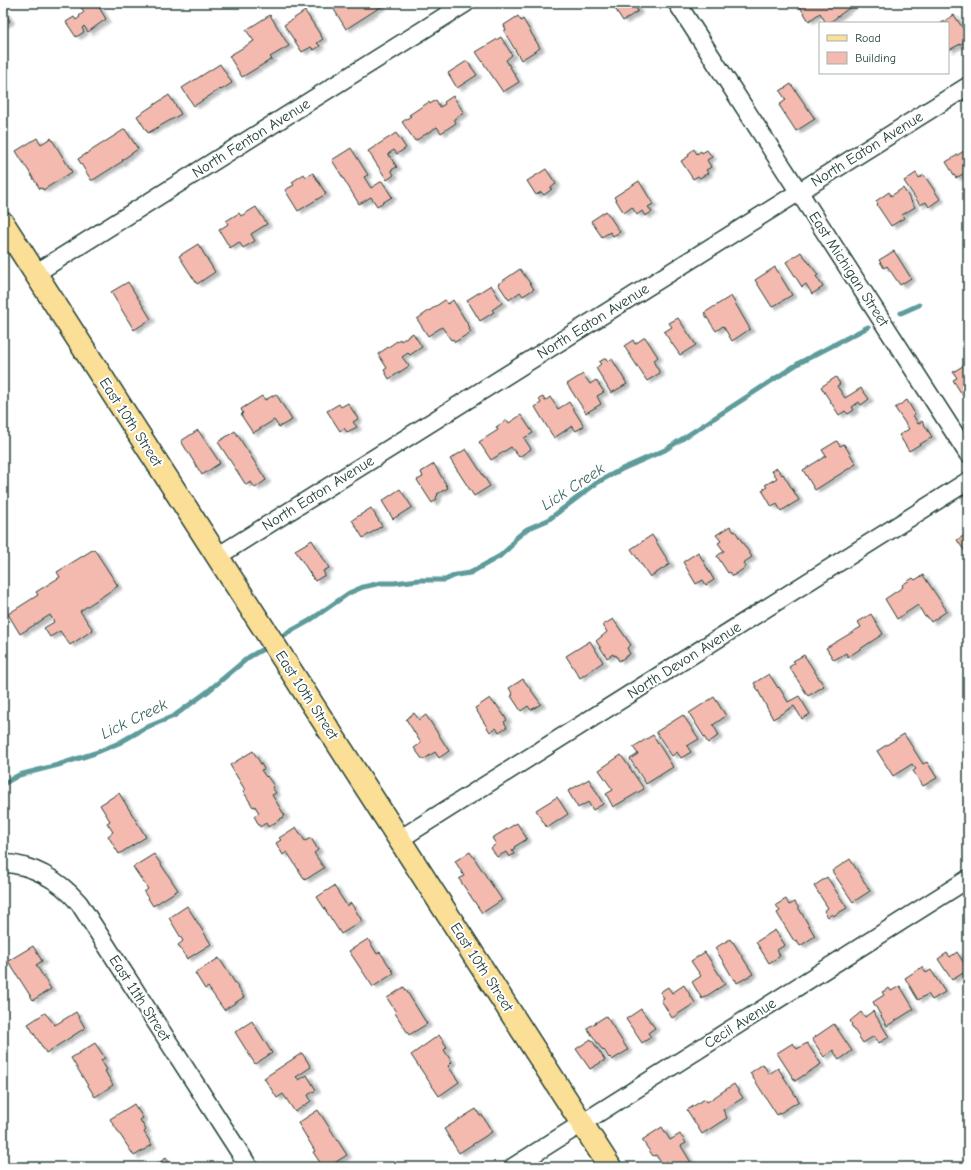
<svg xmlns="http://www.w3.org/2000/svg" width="971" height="1170" font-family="'Comic Neue',sans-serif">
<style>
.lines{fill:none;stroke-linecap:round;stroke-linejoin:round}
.stream{stroke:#5f9b9b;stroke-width:5}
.building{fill:#f4baaf;stroke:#1f3d34;filter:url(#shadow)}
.minor-casing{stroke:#1f3d34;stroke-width:20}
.major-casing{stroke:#1f3d34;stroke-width:25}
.minor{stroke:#fff;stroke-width:17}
.major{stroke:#fbdf96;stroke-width:22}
.labels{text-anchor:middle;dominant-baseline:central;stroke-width:4;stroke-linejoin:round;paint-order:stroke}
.street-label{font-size:15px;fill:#1f3d34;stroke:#fff}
.water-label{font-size:16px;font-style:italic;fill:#3a645f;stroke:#fff}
</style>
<defs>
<filter id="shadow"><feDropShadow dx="4.5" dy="2.5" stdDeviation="1" flood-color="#0004"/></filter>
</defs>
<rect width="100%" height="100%" fill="#fff"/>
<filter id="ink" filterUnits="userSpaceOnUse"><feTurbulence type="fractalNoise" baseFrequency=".025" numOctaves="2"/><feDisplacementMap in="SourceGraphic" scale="8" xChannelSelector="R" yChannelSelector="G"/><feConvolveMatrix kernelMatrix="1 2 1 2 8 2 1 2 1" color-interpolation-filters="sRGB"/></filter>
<g filter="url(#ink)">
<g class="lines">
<path class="stream" d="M901,313L919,305
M284,635L309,621L349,593L363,587L381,583H394L419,580H445L456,575L470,573L500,556L511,546L515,539L527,529L548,520L598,482L622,469L665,450L799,363L868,327
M3,784L19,775L58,765L95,753L119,743L145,728L174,716L207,692L249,657L263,649"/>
</g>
<path class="building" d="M88,3H89L92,7L97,4L106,19L88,32L84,26L82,28L84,32L76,37L66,22L74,17L76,20L80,17L79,16L84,12L81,7Z
M330,3H380L382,6L346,29Z
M620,3H633L638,11L623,21L614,7Z
M805,3H851L853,5L829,23H826L820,13L809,21L800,7Z
M3,10L10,21L3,25Z
M305,11L323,39L317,43L320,46L314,50L311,47L302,52L284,25Z
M270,15L289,46L270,57L272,59L242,77L229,56L254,41L246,30Z
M954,15L968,36V40L949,50L948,47V23H941Z
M518,16L521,21L523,19L540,48L521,60L504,31L506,30L504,25Z
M501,37L512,55L506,60L519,82L503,92L476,52Z
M467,61L477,75L457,88L448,73Z
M220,64L232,83L221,90L220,89L194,106L182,88Z
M791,84L815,119L796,131L779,105L786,100L780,91Z
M169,95L181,114L148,133L137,116Z
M453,96L464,113L454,119L456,123L441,133L437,127L415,141L402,122L411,116L409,115L429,102L430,104L436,100L440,107L445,104L444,102Z
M125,129L138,149L122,160L123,161L93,180H91L78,159Z
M396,133L406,148L397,154L394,150L388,154L397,167L391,170L394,175L387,180L368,151Z
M37,138L41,144L51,138L72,172L43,190L42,188L40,189L16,151Z
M351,148L368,175L364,177L371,188L382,181L392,197L377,206L371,197L359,204L332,160Z
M694,149L697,154L701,151L702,153L707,150L712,157L707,160L711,167L706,170L708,173L700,178L698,176L693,179L681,161L689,156L688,154Z
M964,151L968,157V171L956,178L946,162Z
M546,169L556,184L550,188L552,189L544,195L541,192L536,195L527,181Z
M313,173L326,194L298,211L285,190L294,185L292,182L304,174L306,177Z
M916,173L919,178L924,175L940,199L929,207L926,202L920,205L904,181Z
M639,181L653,204L648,207L652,212L645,216L642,211L637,215L632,207L624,213L614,197Z
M903,188L915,207L902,215L904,218L891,226L877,205L878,204L876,201L889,192L891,196Z
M256,207L267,224L251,234L255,241L243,248L239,242L230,248L219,230L228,224L226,221L239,213L241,216Z
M606,211L620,232L613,236L610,232L602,237L591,221Z
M198,244L215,272L197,284L179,256Z
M894,251L911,278L900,285L887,266L884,268L879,260Z
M801,252L818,275L816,276L823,287L812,294L806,284L802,287L786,262Z
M775,267L792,295L772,307L755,280Z
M520,269L534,289L523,296L520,292L509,300L498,284Z
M128,282L151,319L134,330L111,292Z
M491,285L502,303L492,310L494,312L480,321L467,300Z
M731,296L750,329L732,341L723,326L716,331L704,313Z
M445,300L448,304L453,300L470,328L469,329L471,332L455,342L453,339L451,340L442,327L428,336L417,319Z
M678,318L696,345L680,355L664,332L672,327L669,323Z
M413,333L422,347L410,355L408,353L402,357L409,366L389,379L384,370L387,368L378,354L400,339L401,341Z
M645,337L658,357L653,361L660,373L647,381L624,346L633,340L635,344Z
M606,358L607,361L612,359L627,384L611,393L596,368L601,364L599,362Z
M966,364L968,368V400L965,395L963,396L953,380L957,378L953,372Z
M583,374L590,384L596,380L604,392L597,396L601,404L586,413L567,384Z
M836,377L840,384L837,386L845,398L861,388L869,399L861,405L859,402L852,407L854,410L848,414L845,411L839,415L821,387Z
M276,394L292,420L279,427L274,420L253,433L241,415L243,413L241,409L262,396L265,400Z
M543,397L545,401L550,397L558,409L569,402L584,426L576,431L572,426L554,438L535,407L541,403L539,399Z
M907,400L915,414L913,415L918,424L922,421L932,437L909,451L899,435L909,429L895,408Z
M348,403L358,419L353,422L357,427L347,432L344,428L340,431L327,411L339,404L341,407Z
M521,415L533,433L524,438L531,449L519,457L511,447L491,460L479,442L498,430L496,427L507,420L509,423Z
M198,430L220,463L202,475L181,441Z
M235,431L266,480L255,488L251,482L246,485L218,442Z
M837,441L840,446L844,444L856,464L815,490L803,470L826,456L822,450Z
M466,449L490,486L474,496L450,459Z
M434,464L448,488L437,494L438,495L436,497L437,499L432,503L417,480L423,477L421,472Z
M777,468L782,475L783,474L799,500L781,511L777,504L772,507L762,490L767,487L765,485L777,478L772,471Z
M400,489L412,507L393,519L382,501Z
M371,508L382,526L363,538L352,520Z
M730,526L734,532L735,531L752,557L743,563L746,567L733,576L730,572L728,573L717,556L724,551L718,543L721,541L716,535Z
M968,533V556L957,540Z
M652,535L670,564L650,577L631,549Z
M312,540L329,568L323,571L325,575L315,581L295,550Z
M94,549L118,586L80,611L93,630L70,645L60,631L50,637L44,628L54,622L50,615L20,634L8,614L38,595L36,592L60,577L57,572Z
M698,552L714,580L706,585L703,580L696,584L683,562Z
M923,575L947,611L931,622L927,616L925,617L918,605L897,619L885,599L903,587L902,585L913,578L915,580Z
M871,614L883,634L848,657L846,653L834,660L826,648L861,627L858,622Z
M613,619L631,645L627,648L630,654L619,661L616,655L614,656L613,654L607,658L596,641L607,632L603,625Z
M590,641L603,662L580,678L566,656Z
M804,655L824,686L808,696L789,667L795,663L793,661Z
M769,674L778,688L779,687L788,702L799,696L810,714L802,719L794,706L773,719L754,683Z
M523,679L541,704L531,710L528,706L521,711L511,696L513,695L509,688Z
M714,697L726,716L713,725L719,735L708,743L689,713Z
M490,698L495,705L496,704L507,720L504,722L507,727L499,732L496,728L490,732L475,708Z
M414,713L419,720L426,715L449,751L439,758L435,752L423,760L414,748L421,743L406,719Z
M683,715L699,739L687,746L691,752L681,758L677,752L672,756L656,732Z
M904,734L923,764L927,762L937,778L923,786L913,771L916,769L912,764L893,776L877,751Z
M653,735L673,767L646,784L630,759L638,754L633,747Z
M253,751L264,769L261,770L266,777L267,776L274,786L272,787L276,793L272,795L285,816L268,827L266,823L260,827L254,816L259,813L255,806L253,807L243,791L245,790L230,765Z
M621,755L644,789L613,807L606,794L613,790L599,770Z
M589,779L603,804L593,810L588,802L578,808L568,791Z
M119,793L146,837L119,854L108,836L113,832L107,823L110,821L100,805Z
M557,797L568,814L547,828L536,810Z
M517,823L527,839L514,847L515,848L512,850L514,854L509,857L506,852L497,857L491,848L496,844L492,838Z
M296,827L305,841L311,838L318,850L314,853L324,868L305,880L287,852L283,855L276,843L281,840L279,838Z
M470,852L502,900L482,913L459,879L464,876L455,861Z
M154,854L178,890L153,906L144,892L148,889L133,867Z
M850,859L870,891L853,902L832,871Z
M827,877L847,908L833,916L832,914L828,917L824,911L828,908L814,886Z
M334,886L347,906L351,903L362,921L341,934L317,897Z
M786,899L789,905L795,902L815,936L800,946L796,940L794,941L777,913L780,911L776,905Z
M187,906L211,944L187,959L178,945L183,941L169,918Z
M775,930L785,945L777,950L780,956L769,963L756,942Z
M368,939L377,954L380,952L394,973L373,987L349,951Z
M730,939L732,942H733L753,974L737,983L735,979L734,980L715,948Z
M33,946L42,961L36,965L51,989L33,1000L8,961Z
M705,952L725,984L702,999L692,982L701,976L691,961Z
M957,952L968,970L952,980L938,959L947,953L950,957Z
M219,958L244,997L224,1010L208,987L205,989L195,973Z
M922,967L926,973L931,970L945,992L932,1000L928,994L918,1000L905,978Z
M684,985L695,1003L672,1018L661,1000L664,998L660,992L668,987L672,993Z
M900,986L914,1009L887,1026L873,1002L884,995L882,992L889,988L891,991Z
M404,987L427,1024L409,1035L395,1013L396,1012L387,998Z
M641,1009L655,1028L648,1033L651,1037L642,1043L626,1019Z
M873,1011L889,1037L879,1043L874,1036L863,1043L851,1025L852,1024L850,1021L861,1012L865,1017Z
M76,1012L85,1028L46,1053L28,1024L45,1013L55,1025Z
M606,1016L628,1050L612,1060L610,1057L609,1058L604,1050L603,1051L587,1028Z
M252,1021L272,1053L255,1064L235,1032Z
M834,1024L852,1051L839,1060L833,1050L824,1057L812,1039Z
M439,1035L447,1047L444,1050L452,1062L448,1066L459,1082L439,1096L411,1055Z
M591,1039L605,1060L590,1069L576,1049Z
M95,1043L105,1058L101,1060L107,1070L105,1071L113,1085L95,1097L71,1058Z
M793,1043L797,1049L807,1043L821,1064L795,1081L777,1053Z
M302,1053L311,1067L296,1077L299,1080L307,1075L316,1090L308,1095L311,1101L295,1112L283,1094L277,1098L264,1078Z
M763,1064L769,1074L778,1068L799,1101L777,1115L750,1073Z
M734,1084L743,1098L723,1110L727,1118L702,1134L687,1110L705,1099L707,1102Z
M134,1104L143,1118L140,1120L146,1130L144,1132L152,1145L134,1156L110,1119Z
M476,1109L480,1116L482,1115L492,1132L459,1153L444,1129Z
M318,1110L347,1155L328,1167H323L313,1152L315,1151L298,1123Z
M662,1127L670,1140L680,1134L686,1143L681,1146L692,1164L689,1167H668L670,1166L667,1161L662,1164L656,1155L653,1156L642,1140Z
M166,1158L172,1167H152Z"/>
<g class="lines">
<g class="minor-casing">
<path id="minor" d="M677,3L968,454
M36,273L466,3
M218,556L968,86
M400,839L968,481
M3,863C33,865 59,880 79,903L249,1167
M513,1167L968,879"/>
</g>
<g class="major-casing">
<path id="major" d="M3,223L610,1167"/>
</g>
<use href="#minor" class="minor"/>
<use href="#major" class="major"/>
</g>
</g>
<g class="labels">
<g class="street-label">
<text transform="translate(251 138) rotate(-32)">North Fenton Avenue</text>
<text transform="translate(867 149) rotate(-32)">North Eaton Avenue</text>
<text transform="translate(849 269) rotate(57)">East Michigan Street</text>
<text transform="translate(593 321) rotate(-32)">North Eaton Avenue</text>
<text transform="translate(131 422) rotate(57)">East 10th Street</text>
<text transform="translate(318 493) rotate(-32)">North Eaton Avenue</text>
<text transform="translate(684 660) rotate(-32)">North Devon Avenue</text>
<text transform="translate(307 695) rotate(57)">East 10th Street</text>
<text transform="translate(482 967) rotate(57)">East 10th Street</text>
<text transform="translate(140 998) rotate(57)">East 11th Street</text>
<text transform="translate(740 1023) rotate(-32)">Cecil Avenue</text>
</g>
<g class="water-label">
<text transform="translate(573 487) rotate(-33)">Lick Creek</text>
<text transform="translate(134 719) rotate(-26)">Lick Creek</text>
</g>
</g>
<rect width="971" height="1170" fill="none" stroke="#fff" stroke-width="16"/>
<rect x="8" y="8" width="955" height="1154" fill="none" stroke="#1f3d34" stroke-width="1.5" filter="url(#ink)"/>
<rect x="819" y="22" width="130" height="52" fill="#ffffff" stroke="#a5b1ae"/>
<rect x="827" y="35" width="20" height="6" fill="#fbdf96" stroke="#a5b1ae"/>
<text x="855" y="42" font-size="12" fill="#1f3d34">Road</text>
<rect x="827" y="52" width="20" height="12" fill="#f4baaf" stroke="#a5b1ae"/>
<text x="855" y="62" font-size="12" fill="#1f3d34">Building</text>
</svg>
